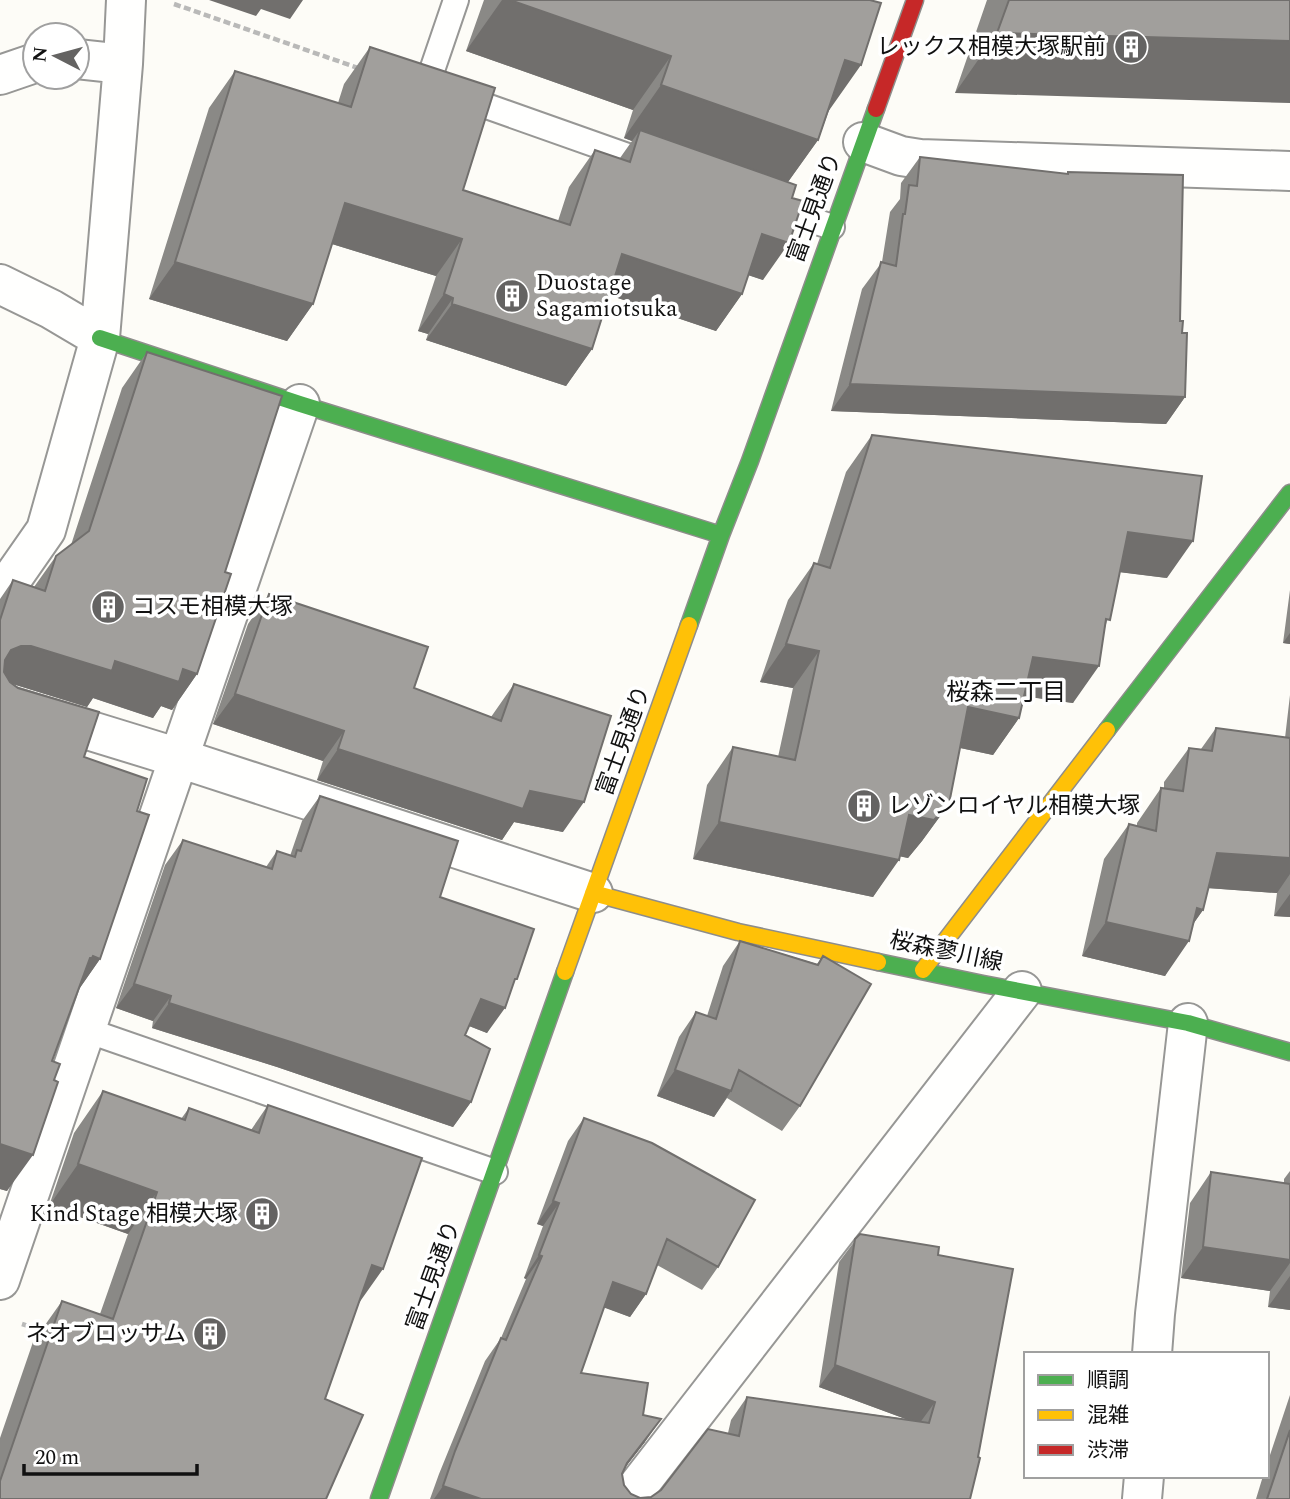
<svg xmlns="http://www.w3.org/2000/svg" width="1290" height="1499" font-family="Spectral,'Noto Sans JP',serif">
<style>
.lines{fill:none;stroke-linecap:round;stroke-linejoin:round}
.lane-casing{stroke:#979795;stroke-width:28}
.street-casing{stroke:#979795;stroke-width:42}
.fast-casing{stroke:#8e8d8b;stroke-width:19}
.slow-casing{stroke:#8e8d8b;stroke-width:19}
.jam-casing{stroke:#8e8d8b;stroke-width:19}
.path{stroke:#b9b9b8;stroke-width:4.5;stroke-dasharray:7 3.5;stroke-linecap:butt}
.lane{stroke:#fffffe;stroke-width:24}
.street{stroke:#fffffe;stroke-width:38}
.fast{stroke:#4caf50;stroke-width:16}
.slow{stroke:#ffc107;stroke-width:16}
.jam{stroke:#c62828;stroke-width:16}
.wall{fill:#8a8986}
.shaded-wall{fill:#716f6d}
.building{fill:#a19f9c;stroke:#716f6d;stroke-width:2}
.labels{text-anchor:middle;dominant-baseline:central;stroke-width:7;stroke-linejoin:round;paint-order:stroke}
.poi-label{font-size:23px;fill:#111;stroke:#fff;text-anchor:end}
.street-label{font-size:23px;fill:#111;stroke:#fff}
.neighbourhood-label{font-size:24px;fill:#111;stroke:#fff}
</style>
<rect width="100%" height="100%" fill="#fdfcf7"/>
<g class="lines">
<g class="lane-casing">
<path id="lane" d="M456,0L427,85L653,165
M766,205L832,227
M86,1030L495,1172"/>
</g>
<g class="street-casing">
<path id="street" d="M77,59L123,64
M0,75L35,63
M863,142L901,156L920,159L1290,171
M0,284L51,309L100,338
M0,586L14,576L46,530L100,338L123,64L126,0
M0,703L179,758L593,893
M0,1280L300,404
M1152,1354L1155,1314L1188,1023
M628,1499L1022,991
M1142,1499L1144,1476"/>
</g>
<g class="fast-casing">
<path id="fast" d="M100,338L300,404L721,535
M689,625L721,535L750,461L876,109
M1107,730L1290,493
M878,962L983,984L1188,1023L1290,1052
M379,1499L565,972"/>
</g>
<g class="slow-casing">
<path id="slow" d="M593,893L738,932L878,962
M923,970L1107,730
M565,972L689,625"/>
</g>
<g class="jam-casing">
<path id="jam" d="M876,109L915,0"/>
</g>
<path class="path" d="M174,4L361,69
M22,1324L44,1331"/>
<use href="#lane" class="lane"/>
<use href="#street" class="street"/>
<use href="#fast" class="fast"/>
<use href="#slow" class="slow"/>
<use href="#jam" class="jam"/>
</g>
<path class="wall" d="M484,0H870L818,140L788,182L763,280L748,275L742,294L716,331L609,295L592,349L566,386L426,340L428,334L418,331L436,276L332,244L313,304L287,341L149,299L209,108L235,71L338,103L344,84L370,47L463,190L558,221L569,187L595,150L620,158L632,141L624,138L633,110L466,51Z
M987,0H1290L955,93Z
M920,157L1180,321L1182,333L1185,397L1166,424L831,411L862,289L882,262L890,212L900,199L901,183Z
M147,352L225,572L197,674L172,710L161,706L153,718L93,698L87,707L13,684L137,811L100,959L79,989L52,1061L7,1191L0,1189V599L13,580L34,587L56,556L71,545L122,388Z
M872,435L1167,578L1120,572L1105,628L1073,703L1024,696L1019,718L993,755L960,748L949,804L922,841L908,858L900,856L873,897L693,859L707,785L733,747L778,757L793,688L760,682L788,600L814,563L817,564L846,472Z
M1290,590V644L1283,643Z
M269,594L414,688L491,717L514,684L563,832L514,822L502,840L317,780L323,761L213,724L248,624Z
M1290,695V917L1274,916L1277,893L1208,888L1203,910L1193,924L1165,976L1082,956L1104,859L1129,824L1137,826V823L1161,788H1164V782L1189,748L1201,749L1216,728L1285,738Z
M320,796L440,897L513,985L487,1033L469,1026L465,1035L471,1102L453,1127L277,1067L152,1028L153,1021L116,1008L165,865L183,840L266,867L277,851L290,856L302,821Z
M740,941L817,964L823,956L800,1106L782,1131L727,1098L714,1117L657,1096L679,1037L696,1012L707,1016L723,966Z
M103,1091L181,1119L189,1108L251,1130L268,1105L422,1158L0,1499V1438L33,1342L62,1301L100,1314L128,1234L49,1206L74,1133Z
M584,1118L718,1267L702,1290L657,1265L646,1294L630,1317L604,1307L581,1373L643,1415L645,1442L625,1467L622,1474L624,1485L631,1494L640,1498L651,1497L661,1490L728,1433L731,1420L747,1397L906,1419L819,1387L839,1262L860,1234L938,1255L970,1499H430L439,1474L485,1361L501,1338L526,1279L524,1278L543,1226L537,1224L568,1141Z
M1290,1171V1310L1268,1307L1270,1291L1181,1278L1190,1203L1211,1172L1284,1183V1179Z
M1290,1395V1499H1256L1263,1476H1267V1464Z"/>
<path class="shaded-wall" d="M209,0H303L290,19L261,9L256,16Z
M502,0H510L671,56L633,110L466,51Z
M997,33L1290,41V103L955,93Z
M845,60L861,65L823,119Z
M661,85L818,140L780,193L640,130L632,141L624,138Z
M345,203L462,239L436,276L319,240Z
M762,234L789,243L763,280L736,271Z
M622,254L742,294L716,331L597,291Z
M175,262L313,304L287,341L149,299Z
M444,294L453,298L428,334L418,331Z
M452,304L592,349L566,386L426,340Z
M850,384L1185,397L1166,424L831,411Z
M1128,532L1193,541L1167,578L1102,570Z
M1290,633V644L1283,643Z
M786,644L819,651L793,688L760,682Z
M21,646H31L115,661L183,669L197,674L172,710L161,706L153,718L93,698L87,707L6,682L0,666L11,650Z
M1033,657L1099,666L1073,703L1007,694Z
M235,694L344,731L323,761L213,724Z
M968,707L1019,718L993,755L942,744Z
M338,749L530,791L584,802L563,832L514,822L502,840L317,780Z
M949,804L922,841L908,858L883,853L909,815Z
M719,822L899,860L873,897L693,859Z
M1217,853L1290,858V874L1277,893L1193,887Z
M1290,894V917L1274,916Z
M1197,908L1203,910L1182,940L1189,941L1165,976L1082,956L1106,922Z
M93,956L100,959L75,995L90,958Z
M134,984L171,996L153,1021L116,1008Z
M481,999L505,1008L487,1033L464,1024Z
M169,1003L294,1043L471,1102L453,1127L277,1067L152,1028Z
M675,1070L731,1091L714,1117L657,1096Z
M0,1144L33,1155L7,1191L0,1189Z
M78,1164L157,1192L128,1234L49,1206Z
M553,1201L559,1203L543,1226L537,1224Z
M1203,1247L1290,1260V1263L1270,1291L1181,1278Z
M539,1255L542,1256L526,1279L524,1278Z
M372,1265L383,1269L354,1310Z
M1290,1276V1310L1268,1307Z
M613,1282L646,1294L630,1317L597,1305Z
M835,1365L935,1402L919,1424L819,1387Z
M661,1419L645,1442L611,1486L627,1463Z
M443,1486L481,1499H434Z"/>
<path class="building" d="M510,0H870L881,3L861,65L845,60L818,140L661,85L671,56Z
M1009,0H1290V41L997,33Z
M370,47L495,88L463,190L570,225L595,150L630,162L640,130L796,185L792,198L803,201L789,243L762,234L742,294L622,254L592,349L452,304L453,298L444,294L462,239L345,203L313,304L175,262L235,71L351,107Z
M920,157L1068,174V172L1183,175L1180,321H1183L1182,333H1187L1185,397L850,384L881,262L896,266L903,214H905L909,185L917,186Z
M147,352L282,396L225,572L231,574L197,674L183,669L179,682L115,661L112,671L31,646H21L11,650L5,660L4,672L10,682L18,688L99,712L84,757L147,779L137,811L149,815L100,959L93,956L92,958H90L52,1061L60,1064L54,1080L58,1082L33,1155L0,1144V620L13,580L45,591L56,556L89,531Z
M872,435L1202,476L1193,541L1128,532L1110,620L1106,619L1099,666L1033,657L1019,718L968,707L949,804L934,820L909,815L899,860L719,822L733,747L795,760L819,651L786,644L814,563L830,568Z
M269,594L428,647L414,688L501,721L514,684L611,716L584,802L530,791L523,809L338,749L344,731L235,694Z
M1216,728L1290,738V858L1217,853L1203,910L1197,908L1189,941L1106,922L1129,824L1156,831L1161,788L1183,791L1189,748L1212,751Z
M320,796L458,841L440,897L534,929L517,979H515L505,1008L481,999L465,1035L490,1049L471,1102L294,1043L169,1003L171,996L134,984L183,840L272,869L277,851L295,857L297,850L301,851Z
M740,941L818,965L823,956L871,984L800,1106L739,1070L731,1091L675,1070L696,1012L716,1019Z
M103,1091L185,1120L189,1108L259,1133L268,1105L422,1158L383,1269L372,1265L325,1399L363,1415L326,1499H0V1481L62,1301L113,1319L157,1192L78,1164Z
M584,1118L652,1143L755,1200L718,1267L667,1239L646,1294L613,1282L581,1373L648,1383L643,1415L661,1419L627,1463L622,1474L624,1485L631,1494L640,1498L651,1497L661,1490L708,1429L739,1436L747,1397L929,1423L935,1402L835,1365L855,1239L860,1234L939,1247L938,1255L1013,1269L978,1457L980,1458L970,1499H481L443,1486L455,1451L501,1338L506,1340L542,1256L539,1255L559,1203L553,1201Z
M1211,1172L1290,1184V1260L1203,1247Z
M1290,1430V1499H1267Z"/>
<defs>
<g id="building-disc" transform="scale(1.75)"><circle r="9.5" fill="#646362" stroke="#fff"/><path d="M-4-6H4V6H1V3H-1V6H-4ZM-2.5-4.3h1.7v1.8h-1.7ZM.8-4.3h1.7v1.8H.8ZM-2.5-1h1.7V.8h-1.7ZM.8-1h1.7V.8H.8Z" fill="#fff"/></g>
</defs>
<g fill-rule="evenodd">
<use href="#building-disc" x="1131" y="47"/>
<use href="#building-disc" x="512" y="296"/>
<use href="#building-disc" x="108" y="607"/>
<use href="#building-disc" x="864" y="806"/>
<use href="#building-disc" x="262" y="1214"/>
<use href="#building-disc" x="210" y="1334"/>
</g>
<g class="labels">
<g class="poi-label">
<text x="1106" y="47">レックス相模大塚駅前</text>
<text x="536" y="283" text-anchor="start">Duostage<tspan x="536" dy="26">Sagamiotsuka</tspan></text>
<text x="132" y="607" text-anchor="start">コスモ相模大塚</text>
<text x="888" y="806" text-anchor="start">レゾンロイヤル相模大塚</text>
<text x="238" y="1214">Kind Stage 相模大塚</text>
<text x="186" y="1334">ネオブロッサム</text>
</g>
<g class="street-label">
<text transform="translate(815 208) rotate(-70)">富士見通り</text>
<text transform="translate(624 741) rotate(-70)">富士見通り</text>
<text transform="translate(946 952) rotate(12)">桜森蓼川線</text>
<text transform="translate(434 1276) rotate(-70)">富士見通り</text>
</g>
<g class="neighbourhood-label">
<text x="1006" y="693">桜森二丁目</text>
</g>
</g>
<rect x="1024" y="1352" width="245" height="126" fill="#ffffff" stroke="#a0a0a0" stroke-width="2"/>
<rect x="1038" y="1375" width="35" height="10" fill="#4caf50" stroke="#a0a0a0" stroke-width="2"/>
<text x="1087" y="1387" font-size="21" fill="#111111">順調</text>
<rect x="1038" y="1410" width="35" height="10" fill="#ffc107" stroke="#a0a0a0" stroke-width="2"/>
<text x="1087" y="1422" font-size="21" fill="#111111">混雑</text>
<rect x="1038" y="1445" width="35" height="10" fill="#c62828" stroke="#a0a0a0" stroke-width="2"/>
<text x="1087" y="1457" font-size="21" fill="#111111">渋滞</text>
<g transform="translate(56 56) rotate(276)"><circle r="33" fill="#ffffff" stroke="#a0a0a0" stroke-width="2"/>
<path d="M0-5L12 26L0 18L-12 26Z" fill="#646362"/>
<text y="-10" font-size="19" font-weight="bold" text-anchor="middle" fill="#111111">N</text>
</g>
<path d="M24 1464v10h173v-10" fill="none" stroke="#111111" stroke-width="3.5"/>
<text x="35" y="1464" font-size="21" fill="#111111" stroke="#ffffff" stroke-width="5" paint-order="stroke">20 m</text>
</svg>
